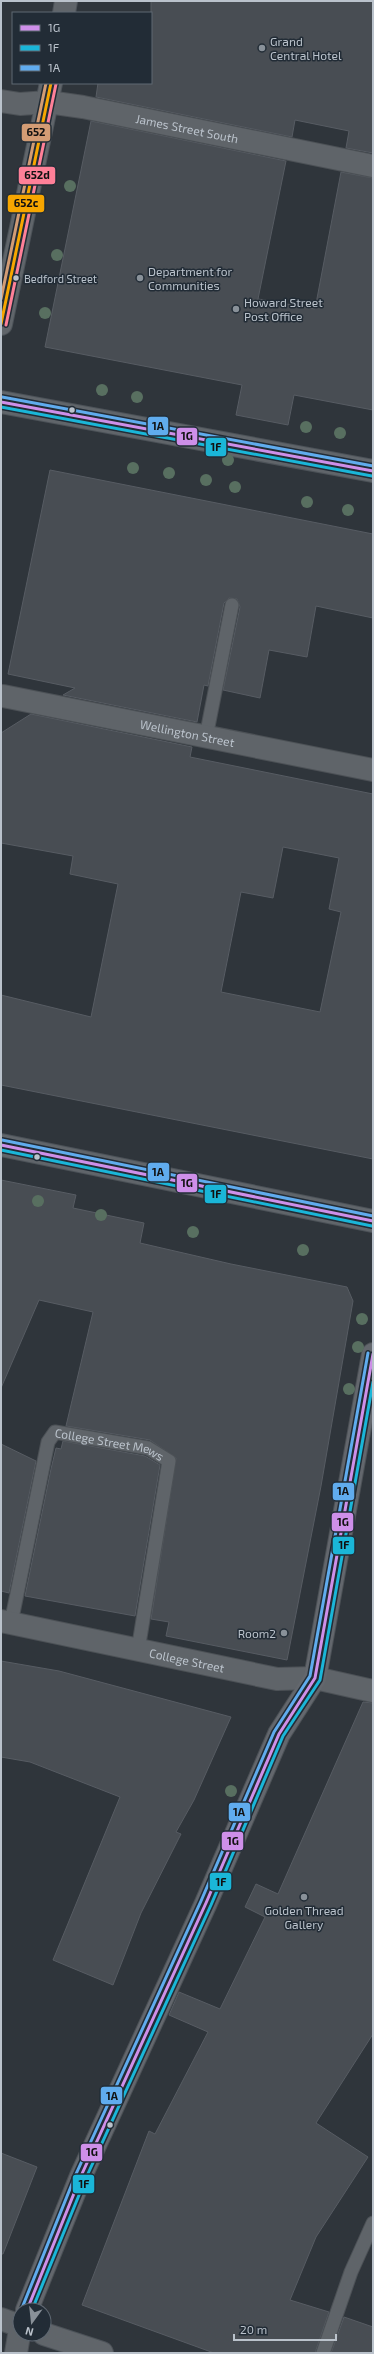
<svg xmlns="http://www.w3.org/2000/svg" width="374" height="2354" font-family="'Exo 2',sans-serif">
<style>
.building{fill:#484d53;stroke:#575c63;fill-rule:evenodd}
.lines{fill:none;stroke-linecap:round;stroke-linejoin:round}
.lane-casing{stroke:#4c5156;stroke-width:15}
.street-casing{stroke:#4c5156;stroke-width:24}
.secondary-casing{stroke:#4c5156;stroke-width:24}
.primary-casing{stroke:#4c5258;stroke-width:24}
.lane{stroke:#5f6469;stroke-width:13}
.street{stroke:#5f6469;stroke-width:22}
.secondary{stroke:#63676d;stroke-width:22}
.primary{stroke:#60656a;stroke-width:22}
.bus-1-casing{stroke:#222c36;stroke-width:6}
.bus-2-casing{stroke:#222c36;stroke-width:6}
.bus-3-casing{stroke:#222c36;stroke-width:6}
.bus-4-casing{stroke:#222c36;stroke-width:6}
.bus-5-casing{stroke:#222c36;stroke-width:6}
.bus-6-casing{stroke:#222c36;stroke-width:6}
.bus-1{stroke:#ce8fe9;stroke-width:3}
.bus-2{stroke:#1ab6d8;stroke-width:3}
.bus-3{stroke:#60acee;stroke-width:3}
.bus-4{stroke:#f7a600;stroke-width:3}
.bus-5{stroke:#ff8098;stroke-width:3}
.bus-6{stroke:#d39c74;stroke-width:3}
.tree{fill:#586f60}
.poi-dot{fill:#899199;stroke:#222c36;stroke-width:1.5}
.bus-dot{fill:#bac2cb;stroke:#222c36;stroke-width:1.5}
.labels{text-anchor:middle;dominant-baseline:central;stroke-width:3;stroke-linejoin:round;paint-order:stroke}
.bus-label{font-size:11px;fill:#bac2cb;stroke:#222c36;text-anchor:start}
.poi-label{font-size:12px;fill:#bac2cb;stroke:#222c36;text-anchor:start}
.street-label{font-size:12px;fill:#bac2cb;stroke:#222c36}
.line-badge{stroke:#222c36;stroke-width:1.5}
.pale-badge-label{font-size:11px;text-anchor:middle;font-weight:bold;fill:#111}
</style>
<rect width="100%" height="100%" fill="#2f353b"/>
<path class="building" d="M151,1H373V153L346,148L349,131L295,120L292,137L96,97L98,83H151Z
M91,121L286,161L258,299L315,309L341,172L373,178V410L294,395L288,425L236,415L242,385L45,347Z
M50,470L373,534V618L316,606L307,657L269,650L260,698L223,690L240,607L237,599L229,598L224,603L208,686L204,685L197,722L63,695L75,688L8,674Z
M31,714L192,747L190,757L373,794V1159L1,1085V995L91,1017L118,884L70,874L73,856L1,843V733ZM283,847L339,858L329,909L341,912L320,1012L221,992L241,892L273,898Z
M1,1180L76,1195L73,1208L144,1223L140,1243L231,1264L347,1287L353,1301L321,1486L287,1660L166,1636L169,1622L151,1619L176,1458L150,1440L66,1426L93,1312L39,1300L1,1388Z
M63,1441L145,1456L160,1465L135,1616L25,1596L51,1469L56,1448L61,1449Z
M1,1444L36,1461L9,1593L1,1591Z
M1,1661L59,1671L231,1717L194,1800L176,1832L181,1834L141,1913L113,1985L53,1960L120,1797L30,1762L1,1757Z
M363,1702L373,1703V2034L316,2123L368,2157L316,2237L290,2300L329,2312L315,2353H214L82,2305L149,2131L155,2134L208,2032L169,2015L179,1992L220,2009L265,1917L245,1907L256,1884L278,1894Z
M1,2153L37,2167L3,2254H1Z
M344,2317L373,2327V2353H331Z"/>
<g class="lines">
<g class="lane-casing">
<g id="lane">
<path d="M206,737L232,605"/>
<path id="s1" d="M11,1623L48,1442L55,1432L148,1448L169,1461L138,1650"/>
<path d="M323,2353L351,2272L373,2223"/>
</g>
</g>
<g class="street-casing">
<g id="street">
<path id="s2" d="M1,101L20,104L48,102L83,107L373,166"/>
<path id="s3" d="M3,696L373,770"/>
<path id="s4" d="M1,1621L277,1679L315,1678L373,1691"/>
<path d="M1,2319L20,2326"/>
<path d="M16,2353L20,2329"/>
</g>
</g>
<g class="secondary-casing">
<path id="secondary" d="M27,2310L81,2176L206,1903L279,1734L315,1678L373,1354"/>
</g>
<g class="primary-casing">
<path id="primary" d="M64,13L66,1
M1,324L51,83
M1,402L373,471
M1,1145L373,1221
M44,2334L102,2353"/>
</g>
<use href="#lane" class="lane"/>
<use href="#street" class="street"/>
<use href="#secondary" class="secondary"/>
<use href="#primary" class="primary"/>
<g class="bus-1-casing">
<path id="bus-1" d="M1,402L373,471
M1,1145L373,1221
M27,2310L81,2176L206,1903L279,1734L315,1678L373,1354"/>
</g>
<g class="bus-2-casing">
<path id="bus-2" d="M1,407L372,476
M1,1150L372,1226
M32,2310L86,2178L211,1905L283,1736L320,1680L373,1382"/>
</g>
<g class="bus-3-casing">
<path id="bus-3" d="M2,397L373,466
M2,1140L373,1216
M22,2308L76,2174L201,1901L274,1732L310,1676L368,1353"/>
</g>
<g class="bus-4-casing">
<path id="bus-4" d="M1,324L51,83"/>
</g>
<g class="bus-5-casing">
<path id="bus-5" d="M6,325L56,84"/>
</g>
<g class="bus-6-casing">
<path id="bus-6" d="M1,299L46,83"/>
</g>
<use href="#bus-1" class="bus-1"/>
<use href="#bus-2" class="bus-2"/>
<use href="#bus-3" class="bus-3"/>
<use href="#bus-4" class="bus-4"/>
<use href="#bus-5" class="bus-5"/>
<use href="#bus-6" class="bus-6"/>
</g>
<g class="tree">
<circle cx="70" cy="186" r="6"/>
<circle cx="57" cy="255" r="6"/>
<circle cx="45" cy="313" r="6"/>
<circle cx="102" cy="390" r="6"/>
<circle cx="137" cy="397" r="6"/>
<circle cx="306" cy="427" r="6"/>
<circle cx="340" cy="433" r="6"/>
<circle cx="228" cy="460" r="6"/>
<circle cx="133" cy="468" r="6"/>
<circle cx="169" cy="473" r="6"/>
<circle cx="206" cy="480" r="6"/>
<circle cx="235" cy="487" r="6"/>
<circle cx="307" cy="502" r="6"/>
<circle cx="348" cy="510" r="6"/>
<circle cx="38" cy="1201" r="6"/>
<circle cx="101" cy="1215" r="6"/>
<circle cx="193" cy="1232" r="6"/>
<circle cx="303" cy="1250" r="6"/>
<circle cx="362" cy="1319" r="6"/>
<circle cx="358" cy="1347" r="6"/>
<circle cx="349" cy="1389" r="6"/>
<circle cx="231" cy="1791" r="6"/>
</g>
<g class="poi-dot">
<circle cx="262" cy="48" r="4"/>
<circle cx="140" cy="278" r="4"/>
<circle cx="236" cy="309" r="4"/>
<circle cx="284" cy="1633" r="4"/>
<circle cx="304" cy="1897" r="4"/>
</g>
<g class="bus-dot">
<circle cx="16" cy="278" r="3.5"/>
<circle cx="72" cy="410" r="3.5"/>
<circle cx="37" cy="1157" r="3.5"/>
<circle cx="110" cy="2125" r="3.5"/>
</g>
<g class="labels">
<g class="bus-label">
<text x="24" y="278">Bedford Street</text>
</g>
<g class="poi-label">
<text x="270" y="41">Grand<tspan x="270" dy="14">Central Hotel</tspan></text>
<text x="148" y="271">Department for<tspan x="148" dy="14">Communities</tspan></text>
<text x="244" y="302">Howard Street<tspan x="244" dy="14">Post Office</tspan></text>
<text x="276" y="1633" text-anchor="end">Room2</text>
<text x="304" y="1910" text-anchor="middle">Golden Thread<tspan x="304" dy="14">Gallery</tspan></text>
</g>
<g class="street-label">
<text stroke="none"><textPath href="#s2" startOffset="189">James Street South</textPath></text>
<text stroke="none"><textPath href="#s3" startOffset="188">Wellington Street</textPath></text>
<text stroke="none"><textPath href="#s1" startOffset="253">College Street Mews</textPath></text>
<text stroke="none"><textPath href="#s4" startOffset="190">College Street</textPath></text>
</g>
</g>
<g class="line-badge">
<rect x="21" y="123" width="30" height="19" rx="4" fill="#d39c74"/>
<rect x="18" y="166" width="38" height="19" rx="4" fill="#ff8098"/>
<rect x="7" y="194" width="38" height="19" rx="4" fill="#f7a600"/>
<rect x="147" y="416" width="22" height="20" rx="4" fill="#60acee"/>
<rect x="176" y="427" width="22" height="19" rx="4" fill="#ce8fe9"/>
<rect x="205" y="437" width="22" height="20" rx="4" fill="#1ab6d8"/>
<rect x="147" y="1162" width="23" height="20" rx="4" fill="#60acee"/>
<rect x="176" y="1173" width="22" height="20" rx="4" fill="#ce8fe9"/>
<rect x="204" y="1184" width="23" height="20" rx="4" fill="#1ab6d8"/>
<rect x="332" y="1482" width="23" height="19" rx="4" fill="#60acee"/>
<rect x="331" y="1512" width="23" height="20" rx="4" fill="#ce8fe9"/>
<rect x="332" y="1536" width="23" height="19" rx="4" fill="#1ab6d8"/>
<rect x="228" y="1802" width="23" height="20" rx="4" fill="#60acee"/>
<rect x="221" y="1831" width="23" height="20" rx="4" fill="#ce8fe9"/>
<rect x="209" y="1872" width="23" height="19" rx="4" fill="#1ab6d8"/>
<rect x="100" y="2086" width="23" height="19" rx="4" fill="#60acee"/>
<rect x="80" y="2143" width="23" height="19" rx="4" fill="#ce8fe9"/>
<rect x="72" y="2174" width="23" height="20" rx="4" fill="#1ab6d8"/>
</g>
<g class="pale-badge-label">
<text x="36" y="136">652</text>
<text x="37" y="179">652d</text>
<text x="26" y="207">652c</text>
<text x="158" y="430">1A</text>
<text x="187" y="440">1G</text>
<text x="216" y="451">1F</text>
<text x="158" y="1176">1A</text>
<text x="187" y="1187">1G</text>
<text x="216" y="1198">1F</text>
<text x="343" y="1495">1A</text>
<text x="343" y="1526">1G</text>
<text x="344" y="1549">1F</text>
<text x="239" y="1816">1A</text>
<text x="233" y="1845">1G</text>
<text x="221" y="1886">1F</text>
<text x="112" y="2100">1A</text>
<text x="92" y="2156">1G</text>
<text x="84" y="2188">1F</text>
</g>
<rect width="374" height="2354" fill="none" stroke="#bac2cb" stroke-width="4"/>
<rect x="12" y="12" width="140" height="72" fill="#222c36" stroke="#5f6872"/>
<rect x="20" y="25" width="20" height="6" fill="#ce8fe9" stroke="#5f6872"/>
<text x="48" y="32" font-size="12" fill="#bac2cb">1G</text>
<rect x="20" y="45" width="20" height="6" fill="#1ab6d8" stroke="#5f6872"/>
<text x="48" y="52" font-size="12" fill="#bac2cb">1F</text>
<rect x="20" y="65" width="20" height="6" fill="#60acee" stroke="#5f6872"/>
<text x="48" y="72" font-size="12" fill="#bac2cb">1A</text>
<g transform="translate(32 2322) rotate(195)"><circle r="19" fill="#222c36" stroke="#5f6872"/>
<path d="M0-3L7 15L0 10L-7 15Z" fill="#899199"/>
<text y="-6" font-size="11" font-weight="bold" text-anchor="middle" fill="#bac2cb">N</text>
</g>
<path d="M234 2334v6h102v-6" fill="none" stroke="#bac2cb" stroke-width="2"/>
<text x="240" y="2334" font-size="12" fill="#bac2cb" stroke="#222c36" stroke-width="3" paint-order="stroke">20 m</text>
</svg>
